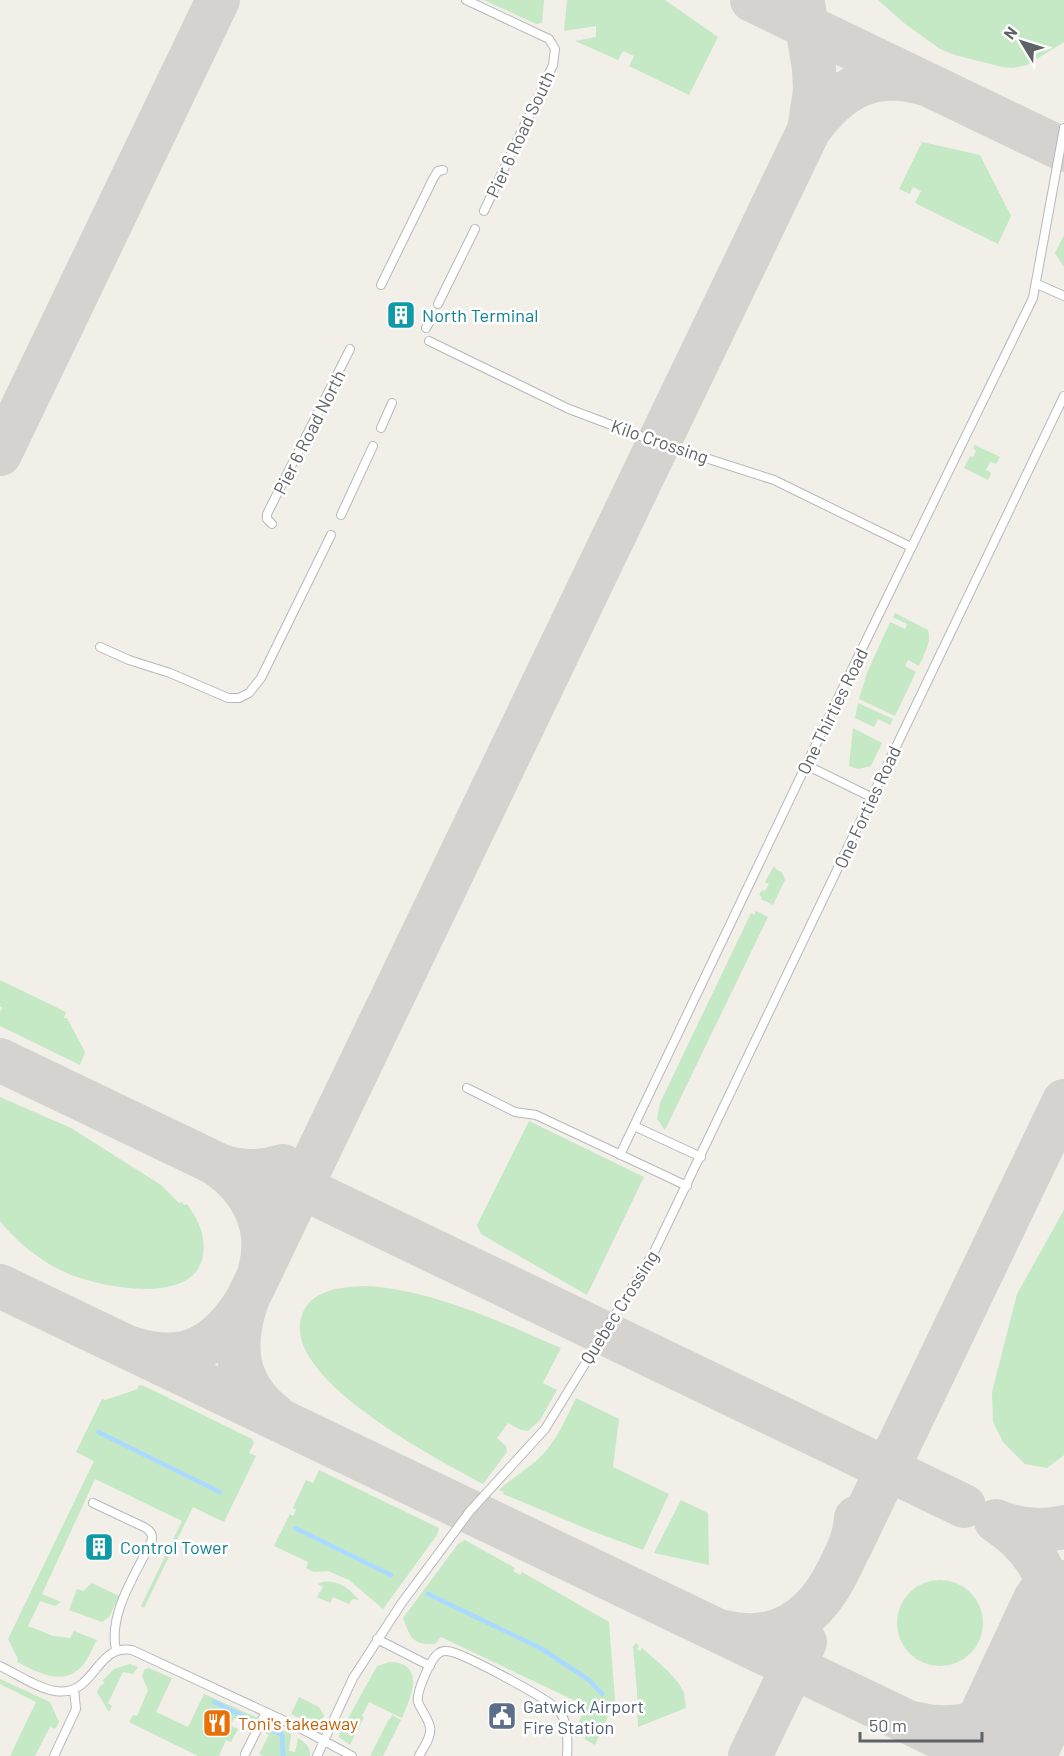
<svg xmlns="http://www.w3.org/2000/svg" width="1064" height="1756" font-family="Barlow,sans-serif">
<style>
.green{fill:#c5e8c5}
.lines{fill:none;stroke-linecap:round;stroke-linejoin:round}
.stream{stroke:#aadaff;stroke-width:4.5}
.taxiway{stroke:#d4d3d0;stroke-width:44}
.runway{stroke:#d4d3d0;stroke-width:110}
.lane-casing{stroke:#b5b8bc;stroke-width:10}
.lane{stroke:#fff;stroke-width:8}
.labels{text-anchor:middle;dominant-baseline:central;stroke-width:5;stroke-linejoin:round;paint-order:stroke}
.street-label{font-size:18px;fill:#5f6368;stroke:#fff}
.culture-label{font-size:18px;fill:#0d838f;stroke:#fff;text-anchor:start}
.service-label{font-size:18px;fill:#4e5e75;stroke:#fff;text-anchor:start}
.food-label{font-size:18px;fill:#c56008;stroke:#fff;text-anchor:start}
</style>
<rect width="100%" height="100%" fill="#f1efe8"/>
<path class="green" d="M484,0H544L542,23L536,24Z
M567,0H665L718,37L689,95L629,66L634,56L623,51L618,60L575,41L596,37V26L564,31Z
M878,0H1064V42L1027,65L1013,68L1002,67L955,55L940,49L904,23Z
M922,142L980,155L1011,216L998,244L915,203L921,191L913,187L910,194L899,189Z
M1064,235V267L1055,253Z
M975,445L1000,457L996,464L990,462L986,470L991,473L988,480L964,468L970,456L973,457L976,451L973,448Z
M895,613L928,630C932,642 924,654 919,666L908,660L905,666L916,672L895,716L859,699L867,673L890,622L905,629L907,624L893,617Z
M858,703L893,719L890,725L878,719L874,727L855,718Z
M853,728L882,743L871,766L858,769L849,766Z
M774,866L777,870L782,872L785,880L773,905L761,899L762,897L759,895L762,890L765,891L769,884L765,882Z
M756,911L768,917L665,1130L657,1119L660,1103L751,913L754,915Z
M0,980L66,1012L64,1018H67L85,1052L80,1065L0,1026V1011L3,1008L0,1006Z
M0,1097L71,1128L161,1185L179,1203L182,1202L184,1205L187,1204C198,1220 206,1234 203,1255C195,1307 101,1287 69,1274C43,1263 17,1243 0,1221Z
M529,1121L644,1177L587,1295L481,1234L477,1225Z
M1064,1210V1455L1047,1468L1025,1464L1003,1442L993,1422L992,1392L1017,1294Z
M365,1286C431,1289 500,1322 561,1348L543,1383L557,1390L540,1420L528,1431L521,1430L508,1423L497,1438L506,1446L507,1452L483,1484C439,1460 279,1378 302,1315C311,1289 342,1287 365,1286Z
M142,1385L252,1439L254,1443L249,1453L256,1456L224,1522L193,1507L144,1608L141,1606L182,1521L95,1479L42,1594L61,1602L55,1606L40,1601L28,1626L53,1636L70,1638L74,1631L97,1640C92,1648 89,1658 83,1665C63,1688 38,1672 17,1662L18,1659L8,1639L94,1461L76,1452L102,1399L105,1400L138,1389V1386Z
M576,1398L619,1419L613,1467L669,1494L643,1550L592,1531L503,1494L504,1492L499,1490C511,1479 524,1471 536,1461C555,1445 565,1420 576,1398Z
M319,1470L439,1528L437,1535L383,1609L349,1580L328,1571L314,1572L306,1568L308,1562L274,1546L290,1514L293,1516L296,1510L293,1508L306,1480L313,1483Z
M681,1500L708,1513L709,1565L654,1553Z
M465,1540L515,1568L513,1571L520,1575L522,1572L609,1622L615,1700L595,1745L584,1739L589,1730L578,1724L586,1706L441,1637L435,1644C411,1645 410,1636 403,1618L458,1544Z
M897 1623a43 43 0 1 1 86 0a43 43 0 1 1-86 0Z
M322,1582C339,1580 349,1588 359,1600L352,1599L349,1604L333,1597L330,1603L317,1597L323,1587L318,1584Z
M92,1583L119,1596L109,1617L102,1622L69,1610L77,1589L83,1591Z
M636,1643L639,1646L637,1649L640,1651L642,1648C654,1659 678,1677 684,1693C685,1697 685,1703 686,1708L638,1727L637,1691L633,1647Z
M390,1662C427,1663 410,1699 402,1718L369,1702L362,1716L364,1717L350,1745L339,1737L341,1731L377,1666Z
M130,1664L138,1667L133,1674L123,1672L108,1703L112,1706L109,1712L97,1692L100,1686L105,1683L102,1681L114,1669Z
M149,1668L172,1678L156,1712L188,1727L204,1694L258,1718L253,1726L234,1718L232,1723L211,1713L209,1717L207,1716L204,1723L221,1731L225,1723L238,1729L231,1742L226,1740L219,1756H198L129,1722L133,1715L137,1716L148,1690L142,1676L145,1669Z
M0,1679L50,1702L59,1722L55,1729L50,1727L35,1756H10L36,1702L0,1684Z
M299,1697L319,1707L324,1716L321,1721L311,1724L291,1714Z
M392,1715L401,1720L383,1756H370L389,1719H390Z
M267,1723L291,1734L289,1751L295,1752L298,1738C305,1742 311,1748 310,1756H263L259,1754L269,1735L262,1731Z"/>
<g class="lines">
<path class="stream" d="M98,1432L220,1492
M295,1528L391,1575
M428,1594L542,1649L589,1680L602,1694
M214,1702L253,1721
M267,1727L282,1735L283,1756"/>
<path class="taxiway" d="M752,0L1064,150
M803,4L814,68L815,91L809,130
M0,454L218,0
M0,1060L219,1165C240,1173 261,1173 283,1166
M216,1164C252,1188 272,1227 260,1270
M254,1171L267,1173L286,1180L964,1506
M0,1286L956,1745L971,1756
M247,1300C232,1344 234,1384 274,1415
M131,1348C185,1366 219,1346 247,1300L809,130C841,86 875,68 929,85
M996,1521C1018,1530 1041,1533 1064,1527
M850,1547L1064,1101
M725,1632C781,1646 818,1614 840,1567C848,1551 855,1537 856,1518
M918,1724C958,1734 1002,1720 1029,1687C1035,1679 1039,1667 1042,1658C1046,1648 1051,1638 1053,1628C1059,1583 1032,1544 996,1521
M750,1756L805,1642
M1008,1756L1012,1728L1029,1687"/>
<path class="runway" d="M998,1756L1064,1615"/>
<g class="lane-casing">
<path id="lane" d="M466,0L549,39L555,49L553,65L484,211
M1037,284L1064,296
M381,285L434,177L438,171L443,170
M438,304L475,229
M426,328L430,321
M429,341L569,409L659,443L774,480L911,547
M381,428L392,403
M341,515L373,446
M272,524L267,519V514L350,349
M100,647L129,660L170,673L228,698H239L249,693L261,678L331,535
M806,765L871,797
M467,1088L515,1112L536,1115L687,1186
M634,1126L701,1157
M620,1155L841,692L1033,298L1064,128
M93,1503L144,1527C150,1530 154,1535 151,1542C136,1574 108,1613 116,1650
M377,1639L430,1666
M0,1666C17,1674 37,1688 55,1691C96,1697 94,1644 132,1650L300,1728L352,1756
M245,1754L266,1712
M54,1756L76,1709L74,1689
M317,1756L353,1678L401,1604L470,1511L545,1429L655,1250L1064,396
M419,1756C423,1748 432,1737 430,1727C428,1718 421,1710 418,1702C416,1692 431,1658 439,1653C443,1650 448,1651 452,1652C469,1657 552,1700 560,1712C568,1723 568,1742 567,1756"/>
</g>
<use href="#lane" class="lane"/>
</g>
<defs>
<g id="building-square" transform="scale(1.5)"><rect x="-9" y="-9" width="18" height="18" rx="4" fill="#0f9aa8" stroke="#fff"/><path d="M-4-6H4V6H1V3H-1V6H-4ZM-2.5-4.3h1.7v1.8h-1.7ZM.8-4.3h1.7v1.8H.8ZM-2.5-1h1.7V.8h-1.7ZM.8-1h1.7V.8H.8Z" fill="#fff"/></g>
<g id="civic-square" transform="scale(1.5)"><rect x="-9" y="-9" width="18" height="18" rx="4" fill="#5c6f8a" stroke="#fff"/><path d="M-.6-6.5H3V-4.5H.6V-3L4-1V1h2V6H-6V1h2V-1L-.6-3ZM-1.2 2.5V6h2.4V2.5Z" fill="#fff"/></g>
<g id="restaurant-square" transform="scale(1.5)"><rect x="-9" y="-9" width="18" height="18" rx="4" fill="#e8710a" stroke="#fff"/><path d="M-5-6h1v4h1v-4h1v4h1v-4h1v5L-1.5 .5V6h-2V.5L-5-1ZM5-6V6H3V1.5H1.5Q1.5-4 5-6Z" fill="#fff"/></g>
</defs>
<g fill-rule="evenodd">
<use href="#building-square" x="401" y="315"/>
<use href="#building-square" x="99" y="1547"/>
<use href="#civic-square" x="502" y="1716"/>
<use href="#restaurant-square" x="217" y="1723"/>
</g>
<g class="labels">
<g class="street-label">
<text transform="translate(520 134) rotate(-65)">Pier 6 Road South</text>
<text transform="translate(309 432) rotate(-63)">Pier 6 Road North</text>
<text transform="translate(660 441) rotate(19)">Kilo Crossing</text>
<text transform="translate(832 711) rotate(-64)">One Thirties Road</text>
<text transform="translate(867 807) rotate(-65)">One Forties Road</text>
<text transform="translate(619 1307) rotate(-58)">Quebec Crossing</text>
</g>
<g class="culture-label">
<text x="422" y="315">North Terminal</text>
<text x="120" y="1547">Control Tower</text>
</g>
<g class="service-label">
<text x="523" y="1706">Gatwick Airport<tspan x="523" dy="21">Fire Station</tspan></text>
</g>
<g class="food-label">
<text x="238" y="1723">Toni's takeaway</text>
</g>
</g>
<g transform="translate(1022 42) rotate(308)" stroke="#ffffff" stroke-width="4.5" paint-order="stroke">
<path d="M0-4.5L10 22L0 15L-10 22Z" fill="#5f6368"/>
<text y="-9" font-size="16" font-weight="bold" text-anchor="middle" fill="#5f6368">N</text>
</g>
<path d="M860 1732v9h122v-9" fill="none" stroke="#5f6368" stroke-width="3"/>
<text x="869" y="1732" font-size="18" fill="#5f6368" stroke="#ffffff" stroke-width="4.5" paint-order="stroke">50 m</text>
</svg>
